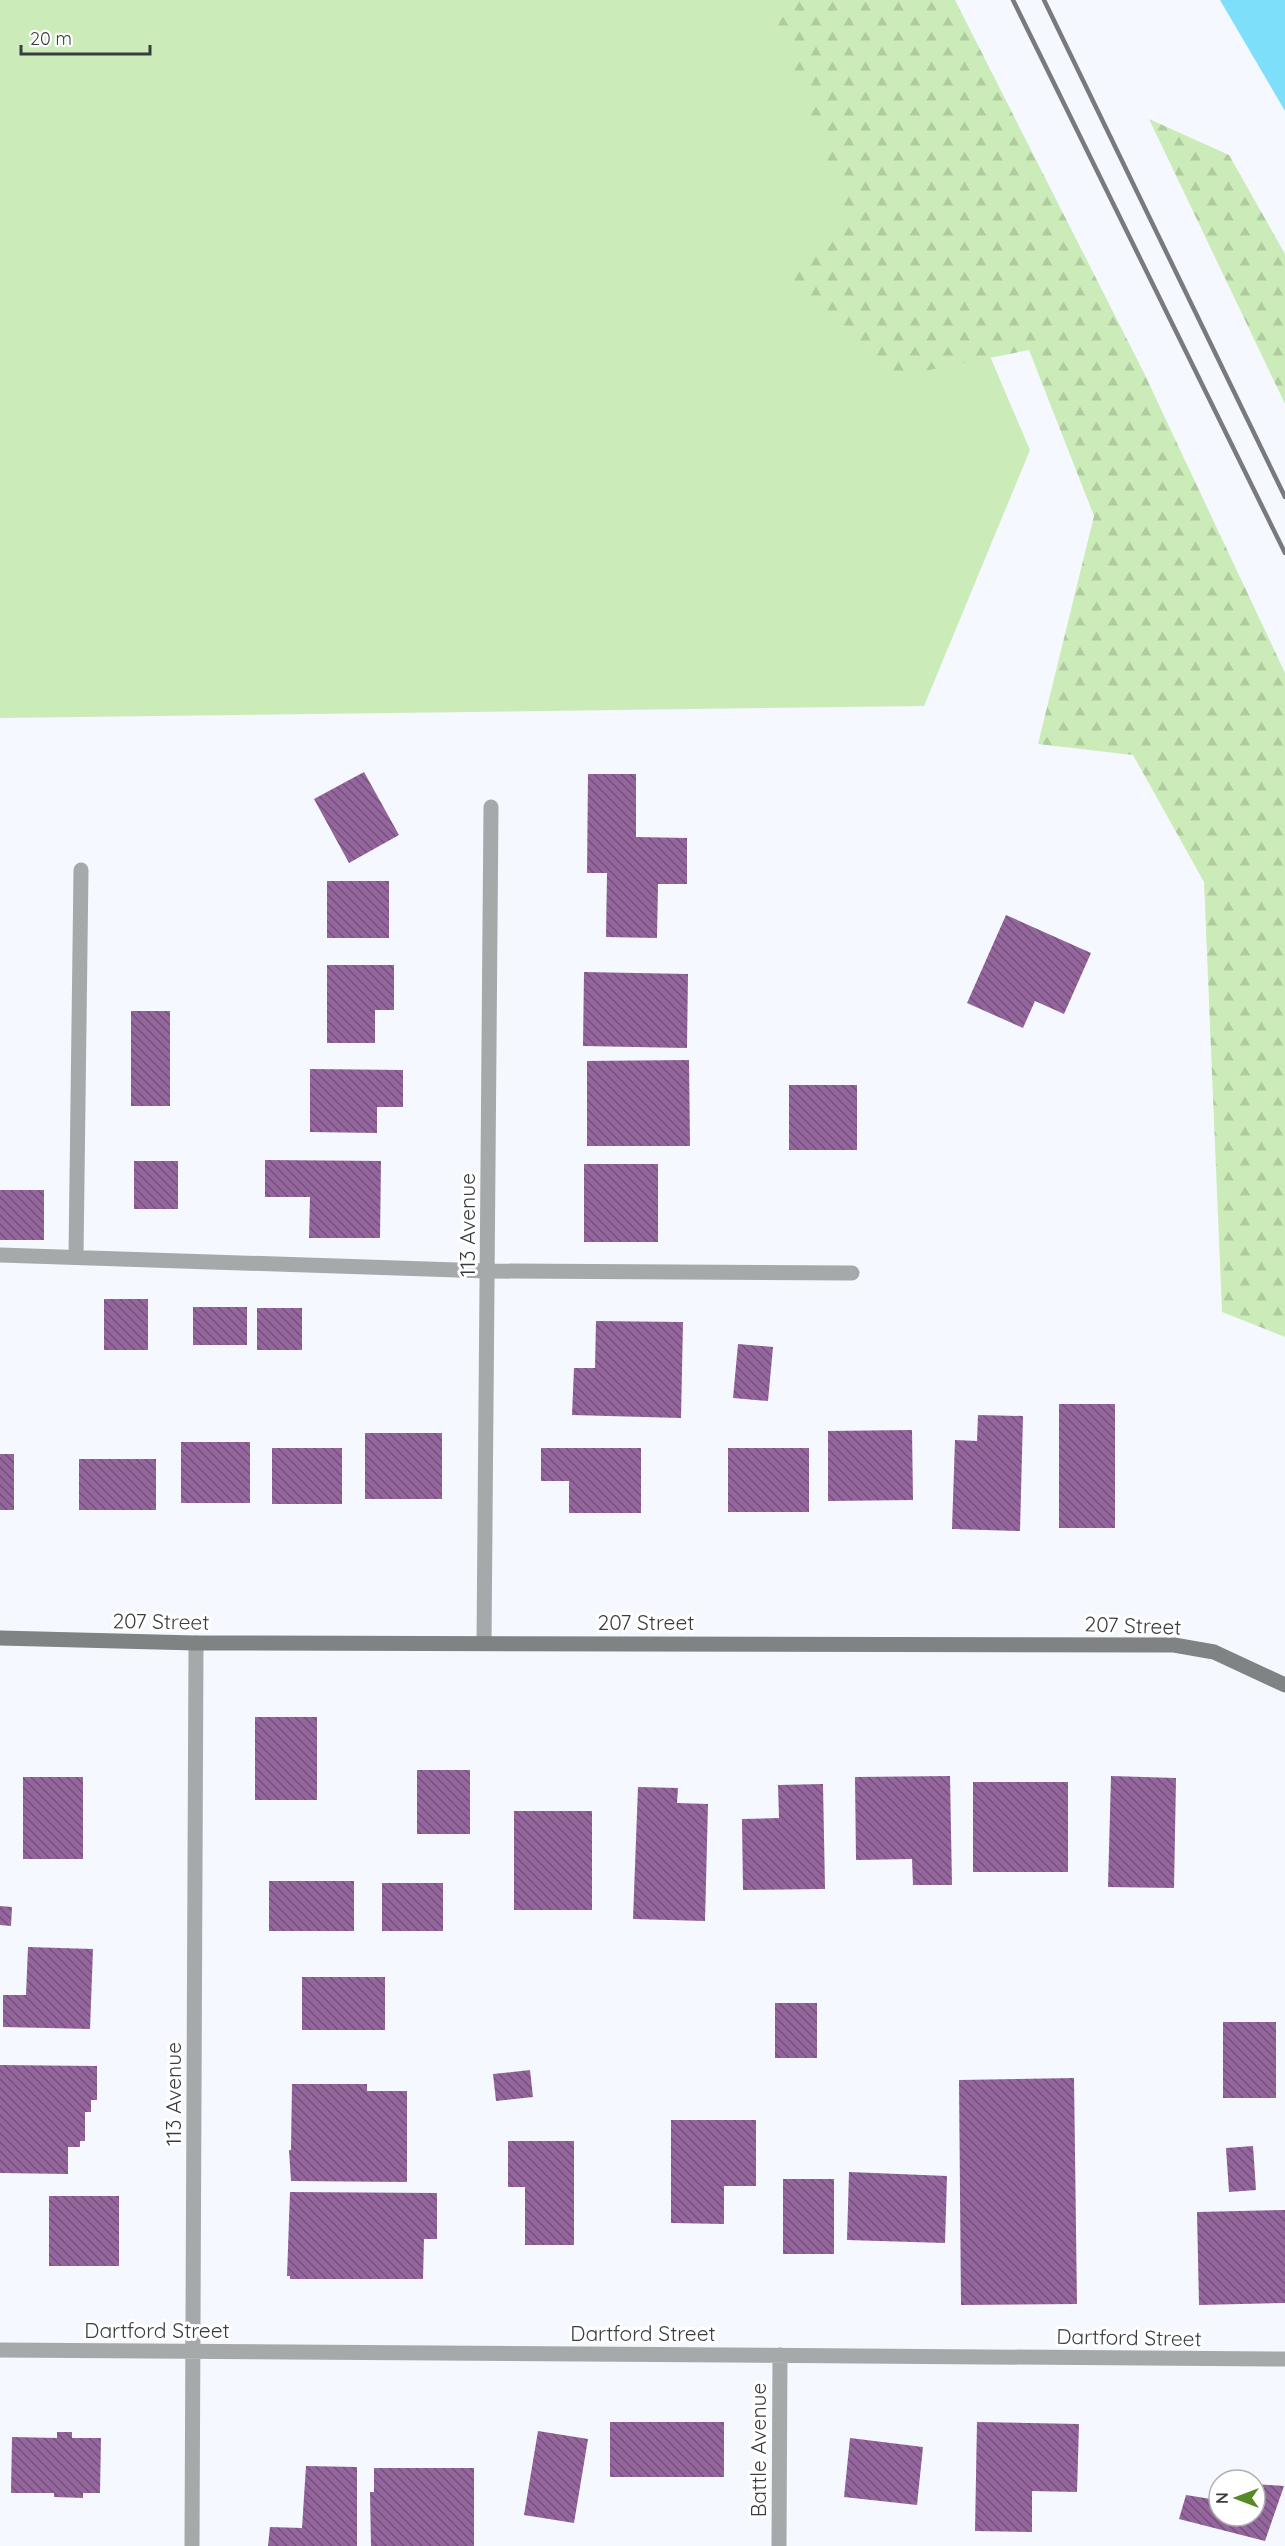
<svg xmlns="http://www.w3.org/2000/svg" width="1285" height="2546" font-family="Quicksand,sans-serif">
<style>
.green{fill:#cbecb8}
.forest{fill:url(#forest-firs)}
.water{fill:#7edffa}
.building{fill:url(#building-back-hatch)}
.lines{fill:none;stroke-linecap:round;stroke-linejoin:round}
.lane{stroke:#a6a9a9;stroke-width:15}
.street{stroke:#a6a9a9;stroke-width:15}
.secondary{stroke:#7f8383;stroke-width:15}
.rail{stroke:#797a7e;stroke-width:4.5}
.labels{text-anchor:middle;dominant-baseline:central;stroke-width:6;stroke-linejoin:round;paint-order:stroke}
.street-label{font-size:21px;fill:#3b3c3e;stroke:#fff}
</style>
<defs>
<pattern id="forest-firs" width="22" height="20" patternUnits="userSpaceOnUse" patternTransform="scale(1.5)"><rect width="22" height="20" fill="#cbecb8"/><path d="M5 1l3.5 6h-7zM16 11l3.5 6h-7z" fill="#afcb9f"/></pattern>
<pattern id="building-back-hatch" width="6" height="6" patternUnits="userSpaceOnUse" patternTransform="scale(1.5)"><rect width="6" height="6" fill="#94669d"/><path d="M-1 5l2 2M0 0l6 6M5-1l2 2" fill="none" stroke="#74517a"/></pattern>
</defs>
<rect width="100%" height="100%" fill="#f5f8fe"/>
<path class="green" d="M0,0H838L1030,450L924,706L0,718Z"/>
<path class="forest" d="M768,0H955L1143,371L1285,673V1337L1222,1312L1204,882L1133,755L1038,744L1094,516L1029,350L899,376L783,272L850,221Z
M1149,119L1229,155L1285,254V404Z"/>
<path class="water" d="M1220,0H1285V111Z"/>
<path class="building" d="M364,772L399,835L349,863L314,799Z
M588,774H636V837L687,838V884H658L657,938L606,937L607,873H587Z
M327,881H389V938H327Z
M1006,915L1091,953L1064,1014L1035,1001L1023,1028L967,1003Z
M327,965H394V1010H375V1043H327Z
M584,972L688,974L687,1048L583,1046Z
M131,1011H170V1106H131Z
M689,1060L690,1146H587V1061Z
M310,1069L403,1070V1107H377V1133L310,1132Z
M789,1085H857V1150H789Z
M265,1160L381,1161L380,1238H309L310,1197H265Z
M134,1161H178V1209H134Z
M584,1164H658V1242H584Z
M0,1190H44V1240H0Z
M104,1299H148V1350H104Z
M193,1307H247V1345H193Z
M257,1308H302V1350H257Z
M596,1321L683,1322L681,1418L572,1415L574,1368H595Z
M738,1344L773,1347L768,1401L733,1398Z
M1059,1404H1115V1528H1059Z
M978,1415L1023,1416L1020,1531L952,1529L955,1440L977,1441Z
M912,1430L913,1500L828,1501V1431Z
M365,1433H442V1499H365Z
M181,1442H250V1503H181Z
M272,1448H342V1504H272Z
M541,1448H641V1513H569V1481H541Z
M728,1448H809V1512H728Z
M0,1454H14V1510H0Z
M79,1459H156V1510H79Z
M255,1717H317V1800H255Z
M417,1770H470V1834H417Z
M950,1776L952,1885H913L912,1859L856,1860L855,1777Z
M1111,1776L1176,1778L1174,1888L1108,1887Z
M23,1777H83V1859H23Z
M973,1782H1068V1872H973Z
M823,1784L825,1889L743,1890L742,1819L779,1818L778,1785Z
M638,1787L678,1788L677,1803L708,1804L705,1921L633,1919Z
M514,1811H592V1910H514Z
M269,1881H354V1931H269Z
M382,1883H443V1931H382Z
M0,1906L12,1907L11,1926L0,1925Z
M28,1947L93,1949L90,2029L3,2027V1995H26Z
M302,1977H385V2030H302Z
M775,2003H817V2058H775Z
M1223,2022H1276V2098H1223Z
M0,2065L97,2066V2100H91V2112H85V2141H80V2147H68V2174L0,2173Z
M530,2070L533,2097L496,2101L493,2074Z
M1074,2078L1077,2304L961,2305L959,2080Z
M292,2084H367V2091H407V2182L291,2181L289,2150H291Z
M671,2120H756V2186H724V2224L671,2223Z
M508,2141H574V2245H525V2187H508Z
M1253,2146L1256,2190L1229,2192L1226,2148Z
M849,2172L947,2176L945,2243L847,2240Z
M783,2179H834V2254H783Z
M290,2192L437,2193V2239H424L423,2279H290V2276H287Z
M49,2196H119V2266H49Z
M1285,2210V2303L1199,2305L1197,2212Z
M610,2422H724V2477H610Z
M977,2422L1079,2424L1077,2492L1032,2491V2532L975,2531Z
M538,2431L588,2439L574,2523L524,2515Z
M57,2432H72V2438H101L100,2493H83V2498L54,2497V2493H11L12,2437L57,2438Z
M850,2438L923,2447L917,2505L844,2497Z
M306,2466L357,2467V2546H268L270,2527L302,2528Z
M374,2468H474V2546H371L370,2492H374Z
M1214,2481H1219V2516H1255V2484L1284,2486L1265,2541L1179,2519L1186,2495L1211,2499Z"/>
<g class="lines">
<path class="lane" d="M0,1255L487,1271L852,1273
M76,1256L81,870"/>
<path class="street" d="M484,1643L491,807
M0,2350L1285,2359
M192,2546L196,1643
M779,2546L780,2355"/>
<path class="secondary" d="M0,1638L196,1643L1174,1645L1214,1652L1285,1685"/>
<path class="rail" d="M1013,0L1285,553
M1044,0L1285,497"/>
</g>
<g class="labels">
<g class="street-label">
<text transform="translate(467 1225) rotate(-90)">113 Avenue</text>
<text transform="translate(161 1621) rotate(1)">207 Street</text>
<text x="646" y="1622">207 Street</text>
<text transform="translate(1133 1625) rotate(2)">207 Street</text>
<text transform="translate(173 2094) rotate(-90)">113 Avenue</text>
<text x="157" y="2330">Dartford Street</text>
<text x="643" y="2333">Dartford Street</text>
<text transform="translate(1129 2337) rotate(1)">Dartford Street</text>
<text transform="translate(758 2450) rotate(-90)">Battle Avenue</text>
</g>
</g>
<g transform="translate(1237 2498) rotate(270)"><circle r="28" fill="#ffffff" stroke="#b1b1b2" stroke-width="1.5"/>
<path d="M0-4.5L10 22L0 15L-10 22Z" fill="#558b26"/>
<text y="-9" font-size="16" font-weight="bold" text-anchor="middle" fill="#3b3c3e">N</text>
</g>
<path d="M21 45v9h129v-9" fill="none" stroke="#3b3c3e" stroke-width="3"/>
<text x="30" y="45" font-size="18" fill="#3b3c3e" stroke="#ffffff" stroke-width="4.5" paint-order="stroke">20 m</text>
</svg>
